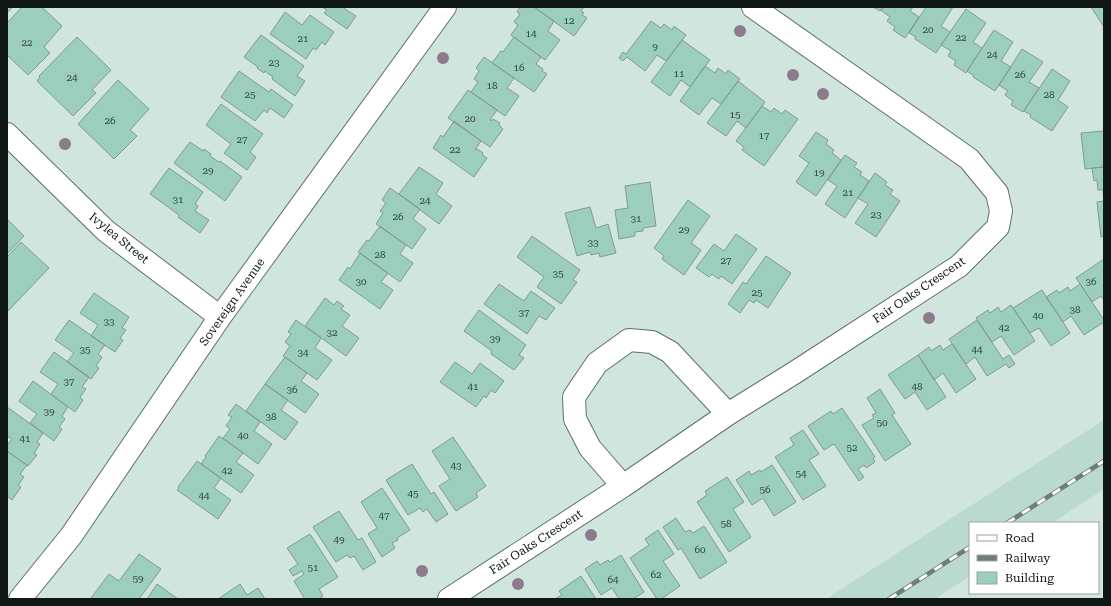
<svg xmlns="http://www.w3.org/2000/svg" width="1111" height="606" font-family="'Roboto Serif',serif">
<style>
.built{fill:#bbdacf}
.building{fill:#9bcebd;stroke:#849992}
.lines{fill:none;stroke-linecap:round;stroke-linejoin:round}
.minor-casing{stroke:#5d716a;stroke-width:24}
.minor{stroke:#fff;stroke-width:22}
.rail-casing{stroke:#6f7e79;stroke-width:4.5}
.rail{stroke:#fff;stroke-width:3;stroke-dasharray:9;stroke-linecap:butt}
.tree{fill:#8b7b8d}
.labels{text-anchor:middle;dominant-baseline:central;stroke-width:3;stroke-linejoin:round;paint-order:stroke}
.number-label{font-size:10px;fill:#334640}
.street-label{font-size:12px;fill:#101816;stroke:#fff}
</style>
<rect width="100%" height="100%" fill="#cfe5dd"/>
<path class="built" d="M1104,420V489L1052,523H970V576L935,599H826Z"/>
<path class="building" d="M7,7H13L7,13Z
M22,7H42L62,26L44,47L50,53L28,75L7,55V23Z
M322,7H342L356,16L347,29L324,13L327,10Z
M520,7H534L554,21L548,31L560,40L545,60L511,35L518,25L514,22L520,14L517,12Z
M534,7H584L581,11L584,13L582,15L587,18L574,36Z
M873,7H883L880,11Z
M883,7H913L910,11L919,17L905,38L893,30L895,27L887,21L890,17L881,10Z
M926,7H953L941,26L950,32L936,53L915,39L916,37L909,33Z
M1091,7H1104V27Z
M966,9L986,23L973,42L982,48L966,73L954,65L956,61L948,56L951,51L941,45Z
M285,12L302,25L310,15L334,32L325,45L322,42L316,50L313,48L306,59L270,34Z
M651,21L661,28L664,24L672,30L674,26L686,35L666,61L657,55L645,71L627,57L623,61L619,58L623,52L626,54Z
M994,30L1013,42L1001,61L1011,67L995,91L973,77L974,76L967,71Z
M261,35L304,66L297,76L305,81L295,96L272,79L273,77L265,71L264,73L257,68L258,67L244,57Z
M77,37L111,70L92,90L96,93L73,116L37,81L40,77L39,76Z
M514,37L541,57L536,64L543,69L542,71L547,74L534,92L492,63L501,51L503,52Z
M682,40L710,60L690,87L681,80L670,96L651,82Z
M1022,49L1043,62L1029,82L1039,88L1023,112L1011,105L1013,101L1005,95L1008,91L999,85Z
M484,57L514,78L507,88L519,96L505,116L471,92L478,82L474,79L479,71L476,68Z
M705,66L715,73L718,68L726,74L728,70L740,79L721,104L712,98L699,115L680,101Z
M1052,69L1070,81L1058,100L1068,107L1052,131L1030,117L1031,115L1024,111Z
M239,71L269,92L271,89L293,105L284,118L270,108L267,113L264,110L255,121L221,97Z
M118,80L149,109L130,130L137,136L114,159L78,124Z
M738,81L765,102L746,128L737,121L726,136L707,123Z
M468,90L497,110L490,120L492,121L493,119L500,123L499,125L503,129L490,147L448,118Z
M221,104L263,134L250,152L256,157L247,170L224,153L231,144L206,125Z
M762,106L771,112L774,108L782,114L785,110L798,119L764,166L742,150L744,147L736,141Z
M454,121L481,141L475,150L477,149L483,153L482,155L487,158L474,177L433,148L441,135L443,137Z
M1104,131V167L1085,169L1081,133Z
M816,132L828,140L826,144L834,150L832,153L841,160L816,196L796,182L809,163L799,156Z
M190,142L203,151L204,149L211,154L210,156L219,162L220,161L242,177L225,201L174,163Z
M845,155L857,163L854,167L862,172L860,175L869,181L845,218L825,204L837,186L828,180Z
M419,167L443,183L436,194L452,206L439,224L399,194Z
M1104,167V201L1103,190H1098L1097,180L1094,181L1092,168Z
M169,168L203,192L195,204L198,206L195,211L209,220L200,233L178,217L179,215L150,194Z
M875,173L887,182L885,185L893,190L890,194L900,201L876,237L855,223L868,204L858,198Z
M650,182L656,226L643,228V231L635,232V236L619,239L615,210L628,208L625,186Z
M390,188L420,209L413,219L426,229L412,249L376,224L383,213L380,211L386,203L382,200Z
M688,200L710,216L691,243L701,250L684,275L662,259L664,256L654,248Z
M1104,201V236L1101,237L1097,202Z
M590,207L596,228L608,224L616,253L600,257L599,253L591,255L590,252L577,256L565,213Z
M7,219L24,236L7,254Z
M380,226L406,245L400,254L413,263L400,282L358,252L367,240L369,241Z
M736,234L757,249L732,284L721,276L719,279L712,274L709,277L696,268L714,244L724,251Z
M532,236L580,270L573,280L577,282L561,304L537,287L544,277L517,257Z
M21,242L49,268L7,312V257Z
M360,253L388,273L381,282L393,290L380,309L339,280L348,267L350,269Z
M766,256L791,273L768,308L756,300L754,303L749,300L740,313L728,304L743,282L746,284Z
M1104,259V300L1101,296L1092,302L1076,278Z
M499,284L524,301L531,291L555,308L546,320L539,316L527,334L484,304Z
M1080,284L1104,320V322L1084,335L1071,316L1063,322L1046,297L1057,290L1059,293L1068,287L1070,291Z
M1042,290L1070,333L1051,346L1039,328L1030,333L1013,308Z
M94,293L129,317L122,328L126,330L120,338L123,340L115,352L91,336L98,325L80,313Z
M325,298L334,305L337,301L344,306L341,309L350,315L342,326L359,338L346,356L305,326Z
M1011,305L1035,341L1014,355L1001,336L992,342L976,318L988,310L990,313L998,307L1001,312Z
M479,310L526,345L519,355L524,358L514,370L491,354L492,351L464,331Z
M69,320L105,345L98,354L102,357L96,366L99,368L91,379L67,362L74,353L55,340Z
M296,320L321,338L315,348L332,360L317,380L283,356L290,346L285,342L291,334L288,332Z
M977,320L1003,359L1009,355L1015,364L1009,368L1006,364L987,376L975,357L966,364L949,339Z
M952,344L976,379L956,393L943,373L934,380L918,355L929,347L931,351L940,345L943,350Z
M54,352L89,377L82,387L86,389L80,397L83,400L75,412L51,394L58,384L40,372Z
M918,355L946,397L927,410L915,392L905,399L888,375Z
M285,357L307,373L301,381L319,394L305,413L265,384Z
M455,362L472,374L480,363L504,381L495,393L491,390L486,398L484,396L476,407L440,382Z
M33,381L68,407L62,416L65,419L59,427L62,429L54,441L30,423L37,414L19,401Z
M265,384L288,400L281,410L298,422L285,440L246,411Z
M880,389L895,413L892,415L911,444L885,461L862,425L874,418L872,415L876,413L867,398Z
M236,404L260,422L254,431L272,444L258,464L223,438L230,429L226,426L232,417L228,415Z
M7,407L43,433L37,442L40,444L34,453L37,455L28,466L7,451V445L12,439L7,436Z
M842,408L875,457L873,459L875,462L866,468L864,465L858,469L864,477L859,481L834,444L824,450L808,426L831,411L833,414Z
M803,430L819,454L809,460L826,486L803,500L775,457L794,445L790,438Z
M219,436L243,453L236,462L254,475L241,493L201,464L206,457L205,456Z
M453,437L486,486L476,493L478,497L456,511L439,486L450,479L432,451Z
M7,451L27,465L20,474L24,477L18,485L21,487L12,500L7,496Z
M197,461L221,478L214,488L231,500L218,519L177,490L179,488L178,487Z
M412,464L431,494L434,492L448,514L436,522L427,509L423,512L420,508L408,515L386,480Z
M772,465L796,502L774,516L763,498L752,505L736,480L749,471L751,475L760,470L761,472Z
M727,477L744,502L733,509L751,537L729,552L697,502L707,495L705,491Z
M382,488L410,530L397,538L398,540L392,543L395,548L382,557L368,534L377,528L361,502Z
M339,511L358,540L362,538L376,562L363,570L354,556L350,558L347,555L336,562L313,527Z
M676,518L685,532L690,530L693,533L704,526L727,562L700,579L681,548L678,550L663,527Z
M658,530L674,554L663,561L680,586L661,599H657L630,558L649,545L645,539Z
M310,534L338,577L319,589L323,596L318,599H305L294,581L304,574L302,571L293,576L289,570L298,564L287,548Z
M139,554L161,569L139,599H93L91,598L109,574L119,581Z
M621,555L644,592L633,599H619L612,588L601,595L585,569L597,561L600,565L608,560L610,562Z
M581,576L596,599H555L562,595L559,591Z
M157,584L178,599H147Z
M240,584L247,595L258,588L265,599H218Z"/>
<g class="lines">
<g class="minor-casing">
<path id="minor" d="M7,134L106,231L220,317
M623,486L590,448L575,419L574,397L597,363L629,340L652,342L670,352L728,414
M20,599L71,536L220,317L445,7
M449,599L623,486L728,414L794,373L959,266L998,227L1001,211L997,193L969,159L753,7"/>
</g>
<use href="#minor" class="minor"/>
<g class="rail-casing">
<path id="rail" d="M1007,523L1104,461
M889,599L970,547"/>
</g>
<use href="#rail" class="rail"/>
</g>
<g class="tree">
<circle cx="740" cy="31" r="6"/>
<circle cx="443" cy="58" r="6"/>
<circle cx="793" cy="75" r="6"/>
<circle cx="823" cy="94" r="6"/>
<circle cx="65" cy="144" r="6"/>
<circle cx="929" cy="318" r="6"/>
<circle cx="591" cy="535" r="6"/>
<circle cx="422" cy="571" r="6"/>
<circle cx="518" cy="584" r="6"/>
</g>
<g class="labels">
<g class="number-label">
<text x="569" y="20">12</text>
<text x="928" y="29">20</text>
<text x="531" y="33">14</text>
<text x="961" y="37">22</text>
<text x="303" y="38">21</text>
<text x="27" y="42">22</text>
<text x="655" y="46">9</text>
<text x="992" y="54">24</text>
<text x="274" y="62">23</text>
<text x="519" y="67">16</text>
<text x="679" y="73">11</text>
<text x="1020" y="74">26</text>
<text x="72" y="77">24</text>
<text x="492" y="85">18</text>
<text x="250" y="94">25</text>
<text x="1049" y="94">28</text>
<text x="735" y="114">15</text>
<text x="470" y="118">20</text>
<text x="110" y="120">26</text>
<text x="764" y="135">17</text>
<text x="242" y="139">27</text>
<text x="455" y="149">22</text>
<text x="208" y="170">29</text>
<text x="819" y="172">19</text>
<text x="848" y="192">21</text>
<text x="178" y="199">31</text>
<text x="425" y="200">24</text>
<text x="876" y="214">23</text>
<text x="398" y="216">26</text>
<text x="636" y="218">31</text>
<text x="684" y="229">29</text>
<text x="593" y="242">33</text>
<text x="380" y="254">28</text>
<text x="726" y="260">27</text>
<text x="558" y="273">35</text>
<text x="361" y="281">30</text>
<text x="1091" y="281">36</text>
<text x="757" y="292">25</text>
<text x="1075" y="309">38</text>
<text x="524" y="312">37</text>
<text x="1038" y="315">40</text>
<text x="109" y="321">33</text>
<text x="1004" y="327">42</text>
<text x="332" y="332">32</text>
<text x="495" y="338">39</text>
<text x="85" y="349">35</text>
<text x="977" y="349">44</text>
<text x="303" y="352">34</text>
<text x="69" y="381">37</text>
<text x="473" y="386">41</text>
<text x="917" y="386">48</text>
<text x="292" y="389">36</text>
<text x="49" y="411">39</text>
<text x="271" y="416">38</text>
<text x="882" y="422">50</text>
<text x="243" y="435">40</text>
<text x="25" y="438">41</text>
<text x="852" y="447">52</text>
<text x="456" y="465">43</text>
<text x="227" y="470">42</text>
<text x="801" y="473">54</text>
<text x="765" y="489">56</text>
<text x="413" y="493">45</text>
<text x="204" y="495">44</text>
<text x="384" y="515">47</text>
<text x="726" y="523">58</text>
<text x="339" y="539">49</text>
<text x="700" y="549">60</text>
<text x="313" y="567">51</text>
<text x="656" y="574">62</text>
<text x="138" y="578">59</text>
<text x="613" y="579">64</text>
</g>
<g class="street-label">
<text transform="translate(119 238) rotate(39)">Ivylea Street</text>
<text transform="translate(919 290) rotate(-34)">Fair Oaks Crescent</text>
<text transform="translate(232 302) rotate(-55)">Sovereign Avenue</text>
<text transform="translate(536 542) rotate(-33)">Fair Oaks Crescent</text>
</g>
</g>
<rect width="1111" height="606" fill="none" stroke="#101816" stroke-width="16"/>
<rect x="969" y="522" width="130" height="72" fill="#ffffff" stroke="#9fa3a2"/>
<rect x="977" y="535" width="20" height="6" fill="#ffffff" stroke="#9fa3a2"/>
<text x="1005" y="542" font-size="12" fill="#101816">Road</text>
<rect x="977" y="555" width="20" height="6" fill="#6f7e79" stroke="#9fa3a2"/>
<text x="1005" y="562" font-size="12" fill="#101816">Railway</text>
<rect x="977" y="572" width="20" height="12" fill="#9bcebd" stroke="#9fa3a2"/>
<text x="1005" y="582" font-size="12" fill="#101816">Building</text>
</svg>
